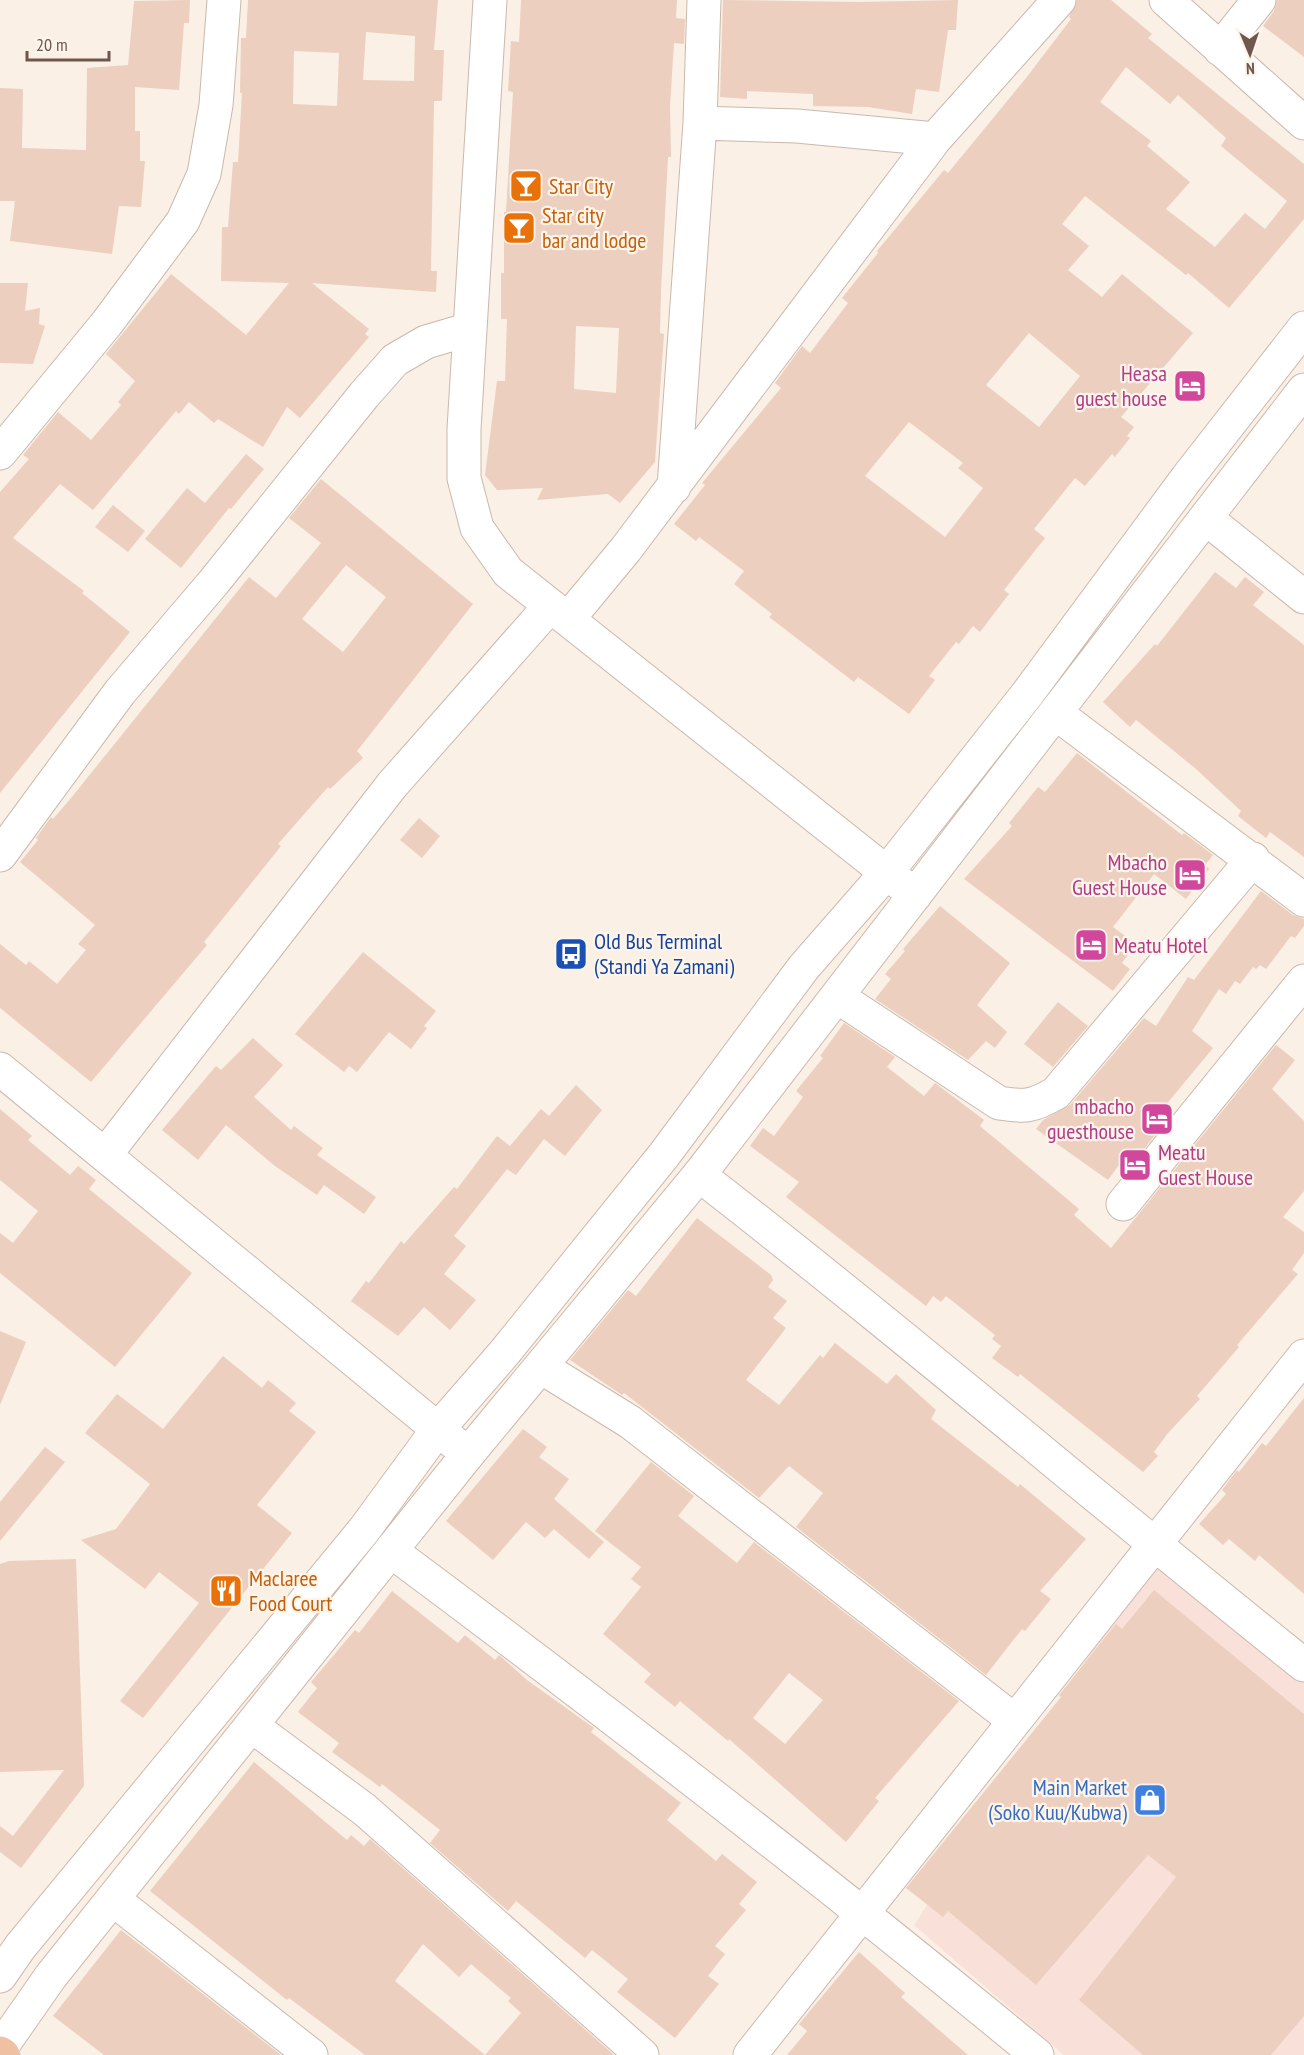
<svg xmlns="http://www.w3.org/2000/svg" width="1304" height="2055" font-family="'PT Sans Narrow',sans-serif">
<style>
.commercial{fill:#f9e1da}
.building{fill:#eccfbf;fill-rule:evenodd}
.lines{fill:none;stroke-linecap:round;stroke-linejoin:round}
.minor-casing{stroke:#cab8ac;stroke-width:35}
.secondary-casing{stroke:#cebaad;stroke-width:35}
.trunk-casing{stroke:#d7d0cd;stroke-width:35}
.minor{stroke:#fff;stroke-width:33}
.secondary{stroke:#fff;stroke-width:33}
.trunk{stroke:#f0c0a3;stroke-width:33}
.labels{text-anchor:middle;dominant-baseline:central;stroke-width:4.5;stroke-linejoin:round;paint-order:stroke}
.food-label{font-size:22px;fill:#c56008;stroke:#fdf5eb;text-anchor:start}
.hotel-label{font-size:22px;fill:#b23c85;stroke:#fdf5eb;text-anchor:end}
.transit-label{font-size:22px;fill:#164399;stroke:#fdf5eb;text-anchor:start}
.shop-label{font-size:22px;fill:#366cbe;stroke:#fdf5eb;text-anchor:end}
</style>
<rect width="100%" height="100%" fill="#faf0e5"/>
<path class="commercial" d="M1152,1558L1304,1674V2055H1064L914,1925Z"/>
<path class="building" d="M190,0L189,23H184L179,90L135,87V131H140V161H145L141,207L119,206L112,254L10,241L15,201H0V88L23,89L22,148L86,150L87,68L128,65L134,1Z
M248,0H438L434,50H444L442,101H434L431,271H437L436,292L312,283L369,329L365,334L369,337L300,418L287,407L263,447L218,419L214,423L189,402L179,414L176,411L93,510L60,484L13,538L84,591L82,593L130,632L0,793V492L29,459L23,455L58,412L91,440L121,405L118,402L135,381L106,354L171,274L246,335L289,283L221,281L222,227H228L233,162H238L242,93H240L241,38H246ZM366,32L415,36L414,81L363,80ZM294,51L339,53L337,106L293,104Z
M521,0H677L676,18L685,19L684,44L674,43L670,106L671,157H668L661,291L660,333L664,334L655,462L620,503L608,494L537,500L543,488L497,490L485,475L497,381H505L507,319H501V273H504V212H506L513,92L508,91L511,41L519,42ZM576,326L619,328L616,393L574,389Z
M723,0L859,2L958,0L956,30H948L939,92L916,89L912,114L868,107L813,106V94L747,91V99L720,97Z
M1077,0H1111L1152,34L1148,38L1304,164V219L1229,308L1188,273L1186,275L1085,196L1062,224L1089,246L1068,270L1102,297L1122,274L1193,333L1121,417L1134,427L1127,436L1130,438L1115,457L1112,454L1085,486L1075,478L1034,529L1045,538L1004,590L1009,594L980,632L973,626L959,644L956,642L929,676L935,680L909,714L858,677L854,682L769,617L772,614L734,584L744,571L699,537L696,541L674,524L705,485L702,483L781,388L775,383L802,346L810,353L848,303L842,298L878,253L877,251L944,170L948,173L1026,78L1071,19L1069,17ZM1126,67L1170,104L1178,95L1226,138L1221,146L1287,201L1265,229L1245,213L1215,247L1166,209L1190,182L1147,146L1151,141L1100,102ZM1029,333L1080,376L1039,427L986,385ZM909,422L963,463L958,468L983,488L945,537L865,476Z
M1277,0H1304V57L1263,26L1274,11Z
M0,283H28L25,311L40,308L39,324L45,326L33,364L0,363Z
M246,454L264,469L231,509L229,508L181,568L145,539L187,488L205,503Z
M321,479L473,604L357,751L363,758L330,789L328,787L278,844L281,846L204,942L207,945L91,1082L0,1008V944L26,965L29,961L57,984L86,950L78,944L95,925L20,862L38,840L36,838L51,817L53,819L71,798L249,577L276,598L321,543L289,518ZM346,565L386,597L343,652L302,619Z
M113,505L145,531L128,552L95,527Z
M1215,572L1236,588L1245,577L1264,592L1253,605L1304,645V857L1270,832L1266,838L1238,816L1241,811L1196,769L1136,720L1130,727L1103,702L1155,644L1157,646Z
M1077,753L1182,835L1184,833L1213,855L1205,865L1209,869L1186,899L1154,874L1113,927L1136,944L1122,963L1130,969L1113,991L964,879L1012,826L1009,823L1038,787L1045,792Z
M419,818L440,836L422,858L400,840Z
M1261,891L1293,915L1304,919V926L1295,938L1291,936L1266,969L1260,965L1256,969L1253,967L1240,984L1235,981L1226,994L1219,989L1192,1031L1213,1048L1155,1118L1163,1125L1132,1164L1124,1158L1108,1180L1036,1129L1043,1120L1070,1105L1144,1018L1156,1026L1188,977L1194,980Z
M940,906L1010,963L977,1005L1007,1032L995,1048L986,1041L968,1060L875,999L891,979L885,974L905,951L903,949Z
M363,952L436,1011L424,1026L427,1028L411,1049L389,1032L357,1072L349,1066L344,1072L295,1034Z
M1058,1002L1088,1026L1053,1067L1024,1044Z
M844,1023L895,1057L887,1067L924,1096L935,1083L984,1120L980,1126L1079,1209L1074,1215L1111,1248L1276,1045L1295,1060L1272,1089L1304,1121V1191L1283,1217L1304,1232V1253L1292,1270L1298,1274L1237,1345L1239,1347L1197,1396L1200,1399L1168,1433L1154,1452L1158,1456L1143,1472L1020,1374L1018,1377L992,1358L1001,1346L992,1339L995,1335L946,1296L941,1302L933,1296L926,1306L786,1197L799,1182L750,1146L763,1128L774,1136L803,1097L796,1091L823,1058L820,1056Z
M253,1038L283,1065L254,1097L291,1130L294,1126L323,1148L317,1155L376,1197L364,1214L324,1185L317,1195L275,1166L226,1125L198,1160L162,1130L216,1066L221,1070Z
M576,1085L602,1110L565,1156L544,1139L516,1175L507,1169L454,1236L466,1246L444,1274L476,1300L450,1330L424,1307L398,1336L351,1301L366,1281L369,1283L401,1241L404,1244L454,1187L457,1189L497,1136L510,1146L541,1109L549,1116Z
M0,1109L32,1136L28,1140L70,1175L78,1166L96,1180L89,1189L192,1273L115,1367L0,1273V1233L13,1243L38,1211L0,1180Z
M697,1218L771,1275L773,1280L768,1287L787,1301L773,1318L786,1328L746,1380L779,1405L820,1355L823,1358L835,1343L887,1384L896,1374L936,1410L931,1419L1018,1487L1020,1484L1086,1539L1040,1591L1051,1599L1025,1631L1022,1629L986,1675L796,1527L823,1493L789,1466L759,1498L624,1393L622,1395L570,1360L628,1290L636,1296Z
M0,1331L26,1342L0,1405Z
M223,1356L262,1388L268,1380L296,1403L289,1411L316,1432L257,1505L292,1533L143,1718L120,1701L199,1603L159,1572L145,1589L81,1540L116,1529L150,1484L85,1433L117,1394L163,1429Z
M1304,1398V1594L1259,1555L1255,1561L1229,1539L1223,1545L1199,1524L1226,1494L1222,1490L1237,1470L1239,1472L1262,1443L1266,1446Z
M523,1429L547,1447L539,1457L569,1479L554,1499L604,1542L589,1559L554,1529L545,1538L526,1522L493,1560L446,1521Z
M45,1447L65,1462L0,1541V1502Z
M651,1462L694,1496L678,1516L737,1563L754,1542L959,1701L875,1798L879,1801L846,1842L729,1739L728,1741L680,1701L675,1707L644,1682L651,1674L603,1634L641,1587L631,1579L641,1567L595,1531ZM789,1673L823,1700L785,1744L753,1718Z
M76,1559L84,1786L21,1868L0,1852V1826L13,1836L64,1770L0,1772V1564L9,1561Z
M1154,1590L1304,1714V2016L1271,2055H1143L1079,2000L1176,1877L1148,1855L1036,1985L948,1911L943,1917L906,1888L1061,1697L1059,1695L1116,1624L1122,1629Z
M392,1591L458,1643L465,1635L495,1660L499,1655L527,1680L594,1728L591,1732L681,1803L667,1820L716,1861L722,1854L757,1882L739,1904L746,1910L715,1946L725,1954L708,1976L719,1984L675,2038L617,1992L628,1979L592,1950L585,1958L516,1901L508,1911L430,1843L440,1830L382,1784L380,1787L332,1752L339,1743L298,1712L317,1688L311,1682L355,1630L359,1633Z
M254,1762L347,1840L351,1835L364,1846L370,1839L614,2055H485L521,2013L508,2001L511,1998L471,1964L459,1977L423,1944L395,1981L485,2055H365L289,1998L287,2000L150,1891Z
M121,1930L281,2055H104L53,2016Z
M859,1952L905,1993L901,1997L968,2055H787L807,2031L799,2024Z"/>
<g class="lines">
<g class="minor-casing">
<path id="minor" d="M490,0L464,429V478L477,528L508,572L915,895
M1166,0L1304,123
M1220,49L1259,0
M700,123L797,126L935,139
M0,453L107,323L183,221L204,174L216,105L224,0
M674,487L700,123L704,0
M1207,519L1304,597
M568,619L626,549L935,139L1059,0
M1057,714L1304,900
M0,855L120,692L213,583L364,395L395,360L426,342L470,329
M838,997L999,1103C1025,1107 1032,1107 1056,1093L1253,859
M0,1069L468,1454
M105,1155L392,785L550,606
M699,1175C904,1334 1101,1503 1304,1665
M1123,1204L1304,981
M541,1367L630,1422L1015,1721
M391,1551C610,1714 826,1881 1037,2055
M252,1726L365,1810L642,2055
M114,1900L311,2055
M750,2055L1304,1356"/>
</g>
<g class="secondary-casing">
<path id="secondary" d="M0,1976L20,1947L364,1530L438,1429L505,1352L664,1155L804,967L887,872L1028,693L1187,478L1304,328
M0,2049L51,1976L468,1454L699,1175L1304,390"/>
</g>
<g class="trunk-casing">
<path id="trunk" d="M0,2053L3,2055"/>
</g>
<use href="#minor" class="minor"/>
<use href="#secondary" class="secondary"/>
<use href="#trunk" class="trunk"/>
</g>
<defs>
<g id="bar-square" transform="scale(1.725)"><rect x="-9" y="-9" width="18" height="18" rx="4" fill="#e8710a" stroke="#fdf5eb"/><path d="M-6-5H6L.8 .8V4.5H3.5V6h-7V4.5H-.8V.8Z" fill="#fff"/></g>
<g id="hotel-square" transform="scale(1.725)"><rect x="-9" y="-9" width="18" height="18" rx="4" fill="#d1479c" stroke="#fdf5eb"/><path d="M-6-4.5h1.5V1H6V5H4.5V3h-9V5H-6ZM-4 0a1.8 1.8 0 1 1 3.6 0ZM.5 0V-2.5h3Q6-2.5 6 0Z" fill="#fff"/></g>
<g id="bus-square" transform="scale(1.725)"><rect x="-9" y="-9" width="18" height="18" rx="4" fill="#1a4fb4" stroke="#fdf5eb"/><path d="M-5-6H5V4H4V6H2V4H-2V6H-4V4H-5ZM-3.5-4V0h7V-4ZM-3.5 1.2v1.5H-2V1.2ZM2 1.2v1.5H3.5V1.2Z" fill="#fff"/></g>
<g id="restaurant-square" transform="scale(1.725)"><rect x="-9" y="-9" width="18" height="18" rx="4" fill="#e8710a" stroke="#fdf5eb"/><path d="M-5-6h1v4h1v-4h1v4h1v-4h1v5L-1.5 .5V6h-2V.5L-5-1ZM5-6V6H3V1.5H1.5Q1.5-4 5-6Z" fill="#fff"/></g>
<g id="shop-square" transform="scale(1.725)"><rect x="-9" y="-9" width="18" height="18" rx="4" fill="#3f7fe0" stroke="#fdf5eb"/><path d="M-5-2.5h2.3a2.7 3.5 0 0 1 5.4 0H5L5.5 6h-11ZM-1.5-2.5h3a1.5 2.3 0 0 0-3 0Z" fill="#fff"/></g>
</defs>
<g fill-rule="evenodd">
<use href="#bar-square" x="526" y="186"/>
<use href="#bar-square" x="519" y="228"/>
<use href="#hotel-square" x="1190" y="386"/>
<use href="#hotel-square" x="1190" y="875"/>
<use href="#hotel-square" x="1091" y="945"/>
<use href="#bus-square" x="571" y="954"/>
<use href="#hotel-square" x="1157" y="1119"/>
<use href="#hotel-square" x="1135" y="1165"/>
<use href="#restaurant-square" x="226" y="1591"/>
<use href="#shop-square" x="1150" y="1800"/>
</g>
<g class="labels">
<g class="food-label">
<text x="549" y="186">Star City</text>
<text x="542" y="215">Star city<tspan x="542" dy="25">bar and lodge</tspan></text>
<text x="249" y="1578">Maclaree<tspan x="249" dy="25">Food Court</tspan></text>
</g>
<g class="hotel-label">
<text x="1167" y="373">Heasa<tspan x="1167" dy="25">guest house</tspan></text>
<text x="1167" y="862">Mbacho<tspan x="1167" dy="25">Guest House</tspan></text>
<text x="1114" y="945" text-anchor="start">Meatu Hotel</text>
<text x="1134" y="1106">mbacho<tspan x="1134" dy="25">guesthouse</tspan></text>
<text x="1158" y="1152" text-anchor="start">Meatu<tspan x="1158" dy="25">Guest House</tspan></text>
</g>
<g class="transit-label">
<text x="594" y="941">Old Bus Terminal<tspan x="594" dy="25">(Standi Ya Zamani)</tspan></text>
</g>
<g class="shop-label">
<text x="1127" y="1787">Main Market<tspan x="1127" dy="25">(Soko Kuu/Kubwa)</tspan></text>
</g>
</g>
<g transform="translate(1250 54) rotate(178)" stroke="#fdf5eb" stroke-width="4.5" paint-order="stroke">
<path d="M0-4.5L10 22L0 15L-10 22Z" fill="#70574d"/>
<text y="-9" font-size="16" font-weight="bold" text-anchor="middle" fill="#70574d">N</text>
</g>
<path d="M27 51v9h82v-9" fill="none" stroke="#70574d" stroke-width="3"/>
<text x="36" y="51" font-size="18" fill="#70574d" stroke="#fdf5eb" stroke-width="4.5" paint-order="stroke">20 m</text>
</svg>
